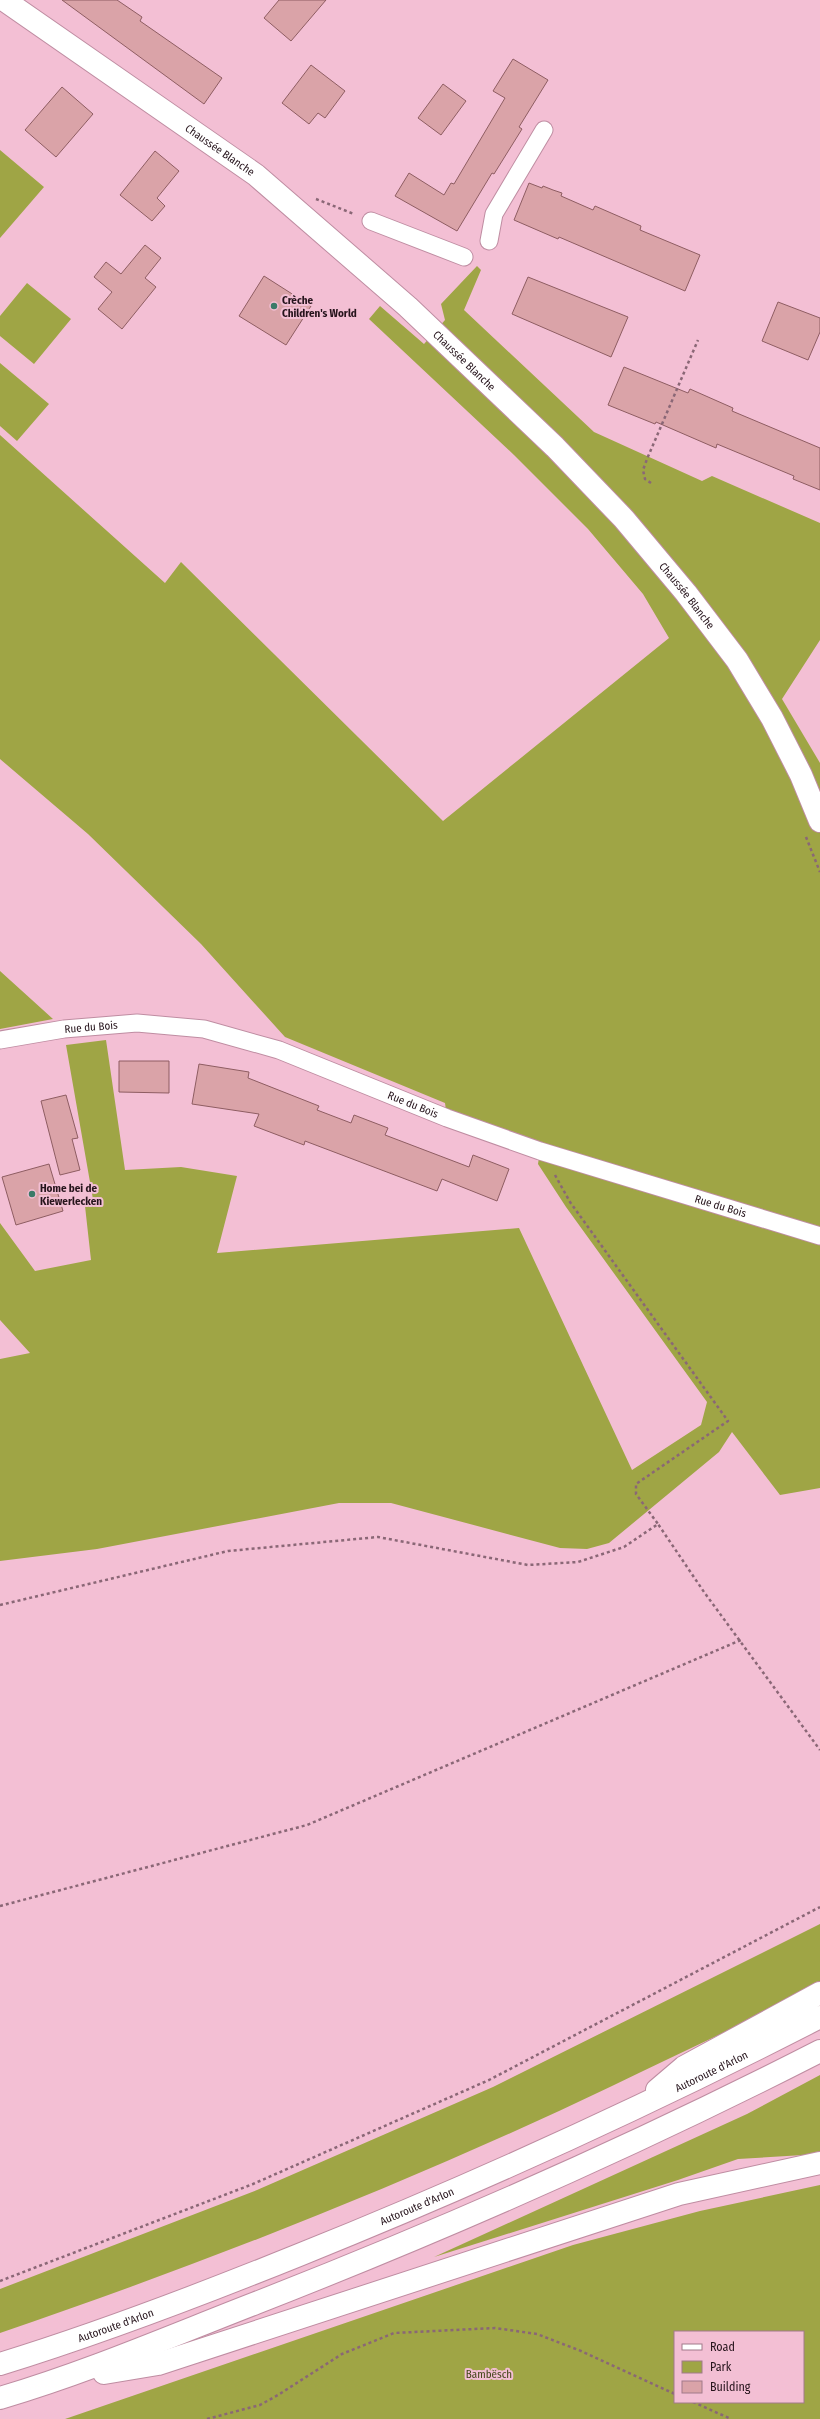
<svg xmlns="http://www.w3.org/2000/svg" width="820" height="2419" font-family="'Fira Sans Condensed',sans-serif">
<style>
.green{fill:#9fa545;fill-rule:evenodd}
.building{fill:#daa3a8;stroke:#8e5d62}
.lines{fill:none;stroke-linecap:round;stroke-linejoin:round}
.street-casing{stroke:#bf8da2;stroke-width:19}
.secondary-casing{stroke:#bf8da2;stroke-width:24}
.highway-casing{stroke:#bf8da2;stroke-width:24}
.path{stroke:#8a6776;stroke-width:2.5;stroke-dasharray:3 3;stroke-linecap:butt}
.street{stroke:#fff;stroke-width:17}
.secondary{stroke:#fff;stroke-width:22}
.highway{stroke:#fff;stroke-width:22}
.poi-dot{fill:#3b7a68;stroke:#f3bfd4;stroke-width:1.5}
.labels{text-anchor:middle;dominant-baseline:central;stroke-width:4;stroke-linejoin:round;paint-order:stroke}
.street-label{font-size:11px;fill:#26141c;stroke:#f3bfd4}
.poi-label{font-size:11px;font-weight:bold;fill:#26141c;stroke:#f3bfd4;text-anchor:start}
.park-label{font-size:11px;fill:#434619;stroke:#f3bfd4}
</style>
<rect width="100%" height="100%" fill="#f3bfd4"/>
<path class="green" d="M0,150L44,187L0,238Z
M477,266L481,270L464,310L594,432L702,481L712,476L820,523V640L782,699L820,763V1488L780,1495L732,1432L719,1452L609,1543L587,1549L560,1548L391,1503H339L97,1549L0,1561V1359L30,1353L0,1320V1223L35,1271L91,1260L85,1206L94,1205L66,1045L106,1040L125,1170L181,1167L237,1176L217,1253L519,1228L632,1470L701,1425L707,1402L566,1207L538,1164L540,1151L447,1118L445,1103L285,1037L201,944L88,834L0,759V435L165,583L181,562L443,821L669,638L643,594L588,529L514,455L369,319L380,306L424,344L445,320L441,304Z
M27,283L71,319L34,364L0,336V316Z
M0,363L49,404L17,441L0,426Z
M0,971L53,1019L0,1029Z
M820,1924V1981C754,2021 681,2052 612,2086C413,2181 208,2262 0,2333V2289L257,2190L493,2087Z
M820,2075V2154L738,2159L678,2180L434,2257L747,2114Z
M820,2185V2419H65L573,2245L700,2211ZM675,2332H803V2402H675Z"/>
<path class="building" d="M62,0H117L142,17L140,21L222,78L204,104Z
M279,0H326L291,41L264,18Z
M513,59L548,80L519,127L522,129L494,174L492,173L457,231L395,196L409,173L444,195L451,183L454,184L505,98L493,91Z
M311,65L345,91L325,118L318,113L309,124L282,103Z
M443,84L466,101L441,135L418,118Z
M62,87L93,114L56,157L25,130Z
M155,151L179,171L157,198L165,206L152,221L120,195Z
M529,183L542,188L543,186L553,190L562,193L561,196L593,210L595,206L641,226L640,230L700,255L685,291L559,237L558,239L514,220Z
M145,245L161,258L145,278L156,287L122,329L98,309L112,292L94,277L106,262L121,274Z
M264,276L311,306L286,345L239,316Z
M528,277L628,317L611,357L512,314Z
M778,302L820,318V332L808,360L762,341Z
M624,367L688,393L690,389L733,408L732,411L820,448V490L793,479L794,476L717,444L716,448L656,422L655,424L608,405Z
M119,1061H169V1093L119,1092Z
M199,1064L249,1072L248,1078L319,1106L317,1110L351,1123L354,1115L388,1128L385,1135L469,1167L473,1155L509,1169L497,1201L442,1179L437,1191L305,1141L304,1145L254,1126L259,1114L192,1104Z
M66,1095L78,1138L72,1139L80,1170L60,1175L41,1101Z
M49,1164L63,1211L16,1225L2,1177Z"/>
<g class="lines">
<g class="street-casing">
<g id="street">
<path d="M371,221L464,257"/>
<path d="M489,241L494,214L544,130"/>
<path id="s1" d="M0,1040L64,1029L137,1023L204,1029L279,1050L447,1118L540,1151L820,1236"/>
</g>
</g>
<g class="secondary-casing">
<g id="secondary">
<path id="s2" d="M4,0L256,175L408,307L555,447L624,519L686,593L737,660L772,718L801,775L820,821"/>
</g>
</g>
<g class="highway-casing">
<g id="highway">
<path d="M657,2090L684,2067L820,1993"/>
<path id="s3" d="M0,2364C101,2333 200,2295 299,2255C476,2184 650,2104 820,2017"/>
<path d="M104,2373L158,2364L679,2194L820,2163"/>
<path d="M0,2398C88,2372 171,2336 256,2303C448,2228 636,2145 820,2051"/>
</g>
</g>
<path class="path" d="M316,199L354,214
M651,483L645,479L643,470L647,459L698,340
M806,837L820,872
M555,1175L570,1202L728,1421L636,1484V1494L658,1524
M0,1605L228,1551L378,1537L528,1565L578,1562L624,1547L658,1524L704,1592L820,1750
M0,1906L307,1825L741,1640
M0,2281L253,2184L489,2080L820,1907
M693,2402L731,2419
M207,2419L260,2405L278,2395L342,2354L394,2333L495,2328L537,2334L581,2351L675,2394"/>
<use href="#street" class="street"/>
<use href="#secondary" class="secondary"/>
<use href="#highway" class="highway"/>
</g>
<g class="poi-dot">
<circle cx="274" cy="306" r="4"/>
<circle cx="32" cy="1194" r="4"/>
</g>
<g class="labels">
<g class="street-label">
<text stroke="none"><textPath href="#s2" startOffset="263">Chaussée Blanche</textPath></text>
<text stroke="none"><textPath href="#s2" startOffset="586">Chaussée Blanche</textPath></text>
<text stroke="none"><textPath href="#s2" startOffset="910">Chaussée Blanche</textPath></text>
<text stroke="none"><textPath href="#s1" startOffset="92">Rue du Bois</textPath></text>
<text stroke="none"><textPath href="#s1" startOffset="428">Rue du Bois</textPath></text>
<text stroke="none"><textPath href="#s1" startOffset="752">Rue du Bois</textPath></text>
<text stroke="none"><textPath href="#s3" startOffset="770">Autoroute d'Arlon</textPath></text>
<text stroke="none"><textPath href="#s3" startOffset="446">Autoroute d'Arlon</textPath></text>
<text stroke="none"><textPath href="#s3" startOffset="122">Autoroute d'Arlon</textPath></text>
</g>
<g class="poi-label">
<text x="282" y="300">Crèche<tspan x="282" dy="13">Children's World</tspan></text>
<text x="40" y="1188">Home bei de<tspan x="40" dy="13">Kiewerlecken</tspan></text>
</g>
<g class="park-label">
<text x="489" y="2374">Bambësch</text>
</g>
</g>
<rect x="674" y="2331" width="130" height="72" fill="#f3bfd4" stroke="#a17b8a"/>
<rect x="682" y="2344" width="20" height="6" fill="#ffffff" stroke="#a17b8a"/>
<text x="710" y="2351" font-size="12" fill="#26141c">Road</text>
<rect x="682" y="2361" width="20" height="12" fill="#9fa545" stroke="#a17b8a"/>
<text x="710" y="2371" font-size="12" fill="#26141c">Park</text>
<rect x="682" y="2381" width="20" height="12" fill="#daa3a8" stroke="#a17b8a"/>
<text x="710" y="2391" font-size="12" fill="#26141c">Building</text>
</svg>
